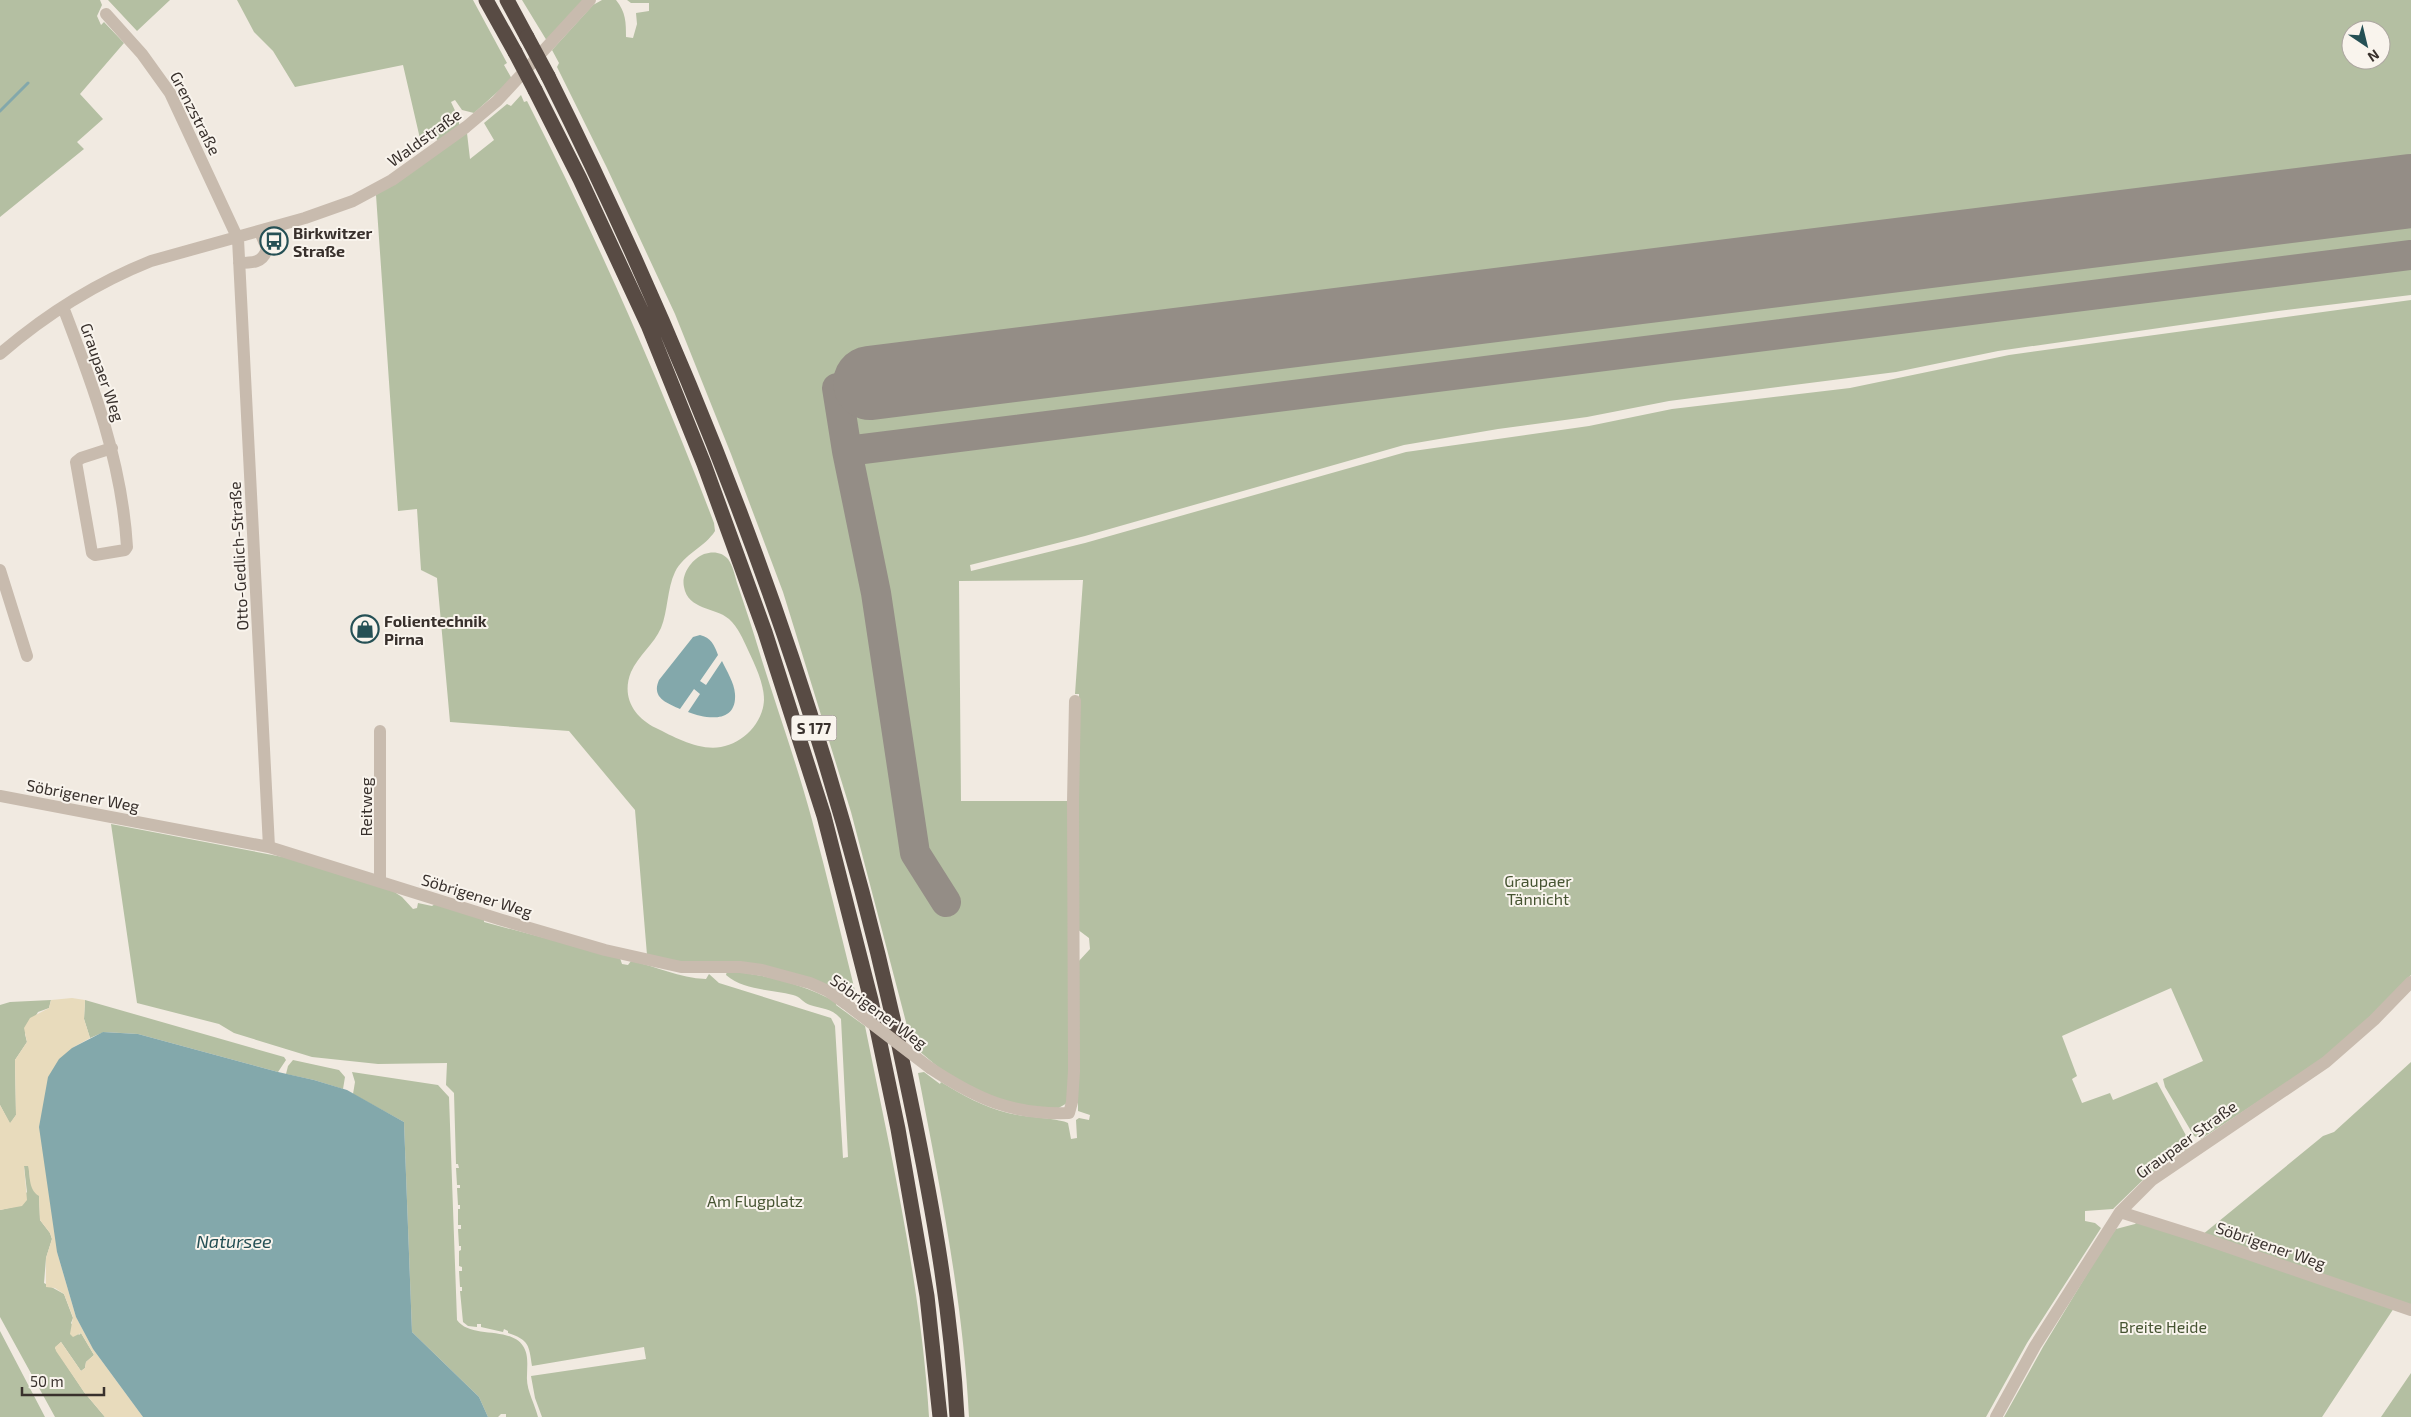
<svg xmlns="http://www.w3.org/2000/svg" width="2411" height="1417" font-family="'Exo 2',sans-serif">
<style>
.green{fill:#b4bfa2;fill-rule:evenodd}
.sand{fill:#e8dbbc}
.water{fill:#83a8ab}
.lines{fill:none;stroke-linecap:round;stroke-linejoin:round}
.stream{stroke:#83a8ab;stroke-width:3}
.taxiway{stroke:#948d86;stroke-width:30}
.runway{stroke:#948d86;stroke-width:74}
.minor{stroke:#c8bbae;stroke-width:12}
.highway{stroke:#584b44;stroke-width:15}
.minor-bridge{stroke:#c8bbae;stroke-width:12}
.highway-bridge{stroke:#584b44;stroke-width:15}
.labels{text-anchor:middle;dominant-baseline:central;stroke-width:4;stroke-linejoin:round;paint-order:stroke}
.shield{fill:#f9f4ed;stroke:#726b66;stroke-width:1}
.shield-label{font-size:15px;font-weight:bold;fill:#38302c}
.street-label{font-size:16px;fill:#38302c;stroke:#f9f4ed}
.poi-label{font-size:16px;font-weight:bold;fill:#38302c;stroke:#f9f4ed;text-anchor:start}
.park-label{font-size:16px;fill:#465432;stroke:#f9f4ed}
.water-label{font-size:18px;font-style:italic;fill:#255055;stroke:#f9f4ed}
</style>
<rect width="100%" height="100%" fill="#f1eae1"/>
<path class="green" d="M0,0H100L102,5L97,16L101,25L104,22L124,43L80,94L103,119L77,142L84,149L0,217Z
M108,0H170L137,31Z
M237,0H473L507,63L504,65L512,79L474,113L462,110L455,100L451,102L459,119V126L438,141L434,135L421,143L403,65L295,87L273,51L254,32Z
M522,0H583L547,41Z
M602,0H616C626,12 626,23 626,37L633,38L637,24L636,13L649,11V3H631L627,0H2411V295L2278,311L1998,351L1896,372L1669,401L1587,417L1498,429L1404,445L1085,536L970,565L971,571L1085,543L1406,452L1589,426L1672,409L1850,388L2009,355L2411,300V975L2362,1025L2323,1059L2201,1139L2194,1136L2165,1087L2163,1079L2203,1061L2171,988L2062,1036L2077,1076L2072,1079L2082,1103L2110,1093L2113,1100L2157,1082L2189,1141L2188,1148L2147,1176L2113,1209L2085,1211V1221L2095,1223L2101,1228L2027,1343L1986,1417H969C963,1301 940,1187 918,1073L924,1072L940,1084L941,1082C962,1095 984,1107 1008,1113C1022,1117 1059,1118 1068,1123L1071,1139L1077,1138L1076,1120L1079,1118L1089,1120L1090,1115L1078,1111V962L1090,949L1089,938L1077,929L1076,801L1079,694H1075L1083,580L959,581L961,801H1070L1069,1102L1055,1110L1036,1109L982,1094L944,1072L912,1045L851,812L783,592L731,454L675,314L607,168L557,67L559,63L552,50L593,5ZM2351,30H2381V60H2351Z
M521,95L524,102L527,101C597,238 659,379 714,523L715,531C705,547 684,554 675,572C667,589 668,611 661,628C654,644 638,656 631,672C621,697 634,717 656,728C674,737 699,751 721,747C743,743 763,723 764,700C764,683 755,665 748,650C743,639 738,627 729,619C715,607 688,610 684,587C681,574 692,559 704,554C713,551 722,552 728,559C733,566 735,576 737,583C745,607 753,630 760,654C777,709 797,764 812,820C828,879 842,939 857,999L851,1000L833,987L813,980L680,962L647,955L635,810L569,731L450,722L437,578L421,570L417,509L398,511L376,195L467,133L470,159L494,140L484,123L507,104L511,106Z
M111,824L288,858L393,891L402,897L413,909L417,908L418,903L432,906L435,904L484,919V922L620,958L622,964L628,965L631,961C656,966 679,978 706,979L709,974L719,983L831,1018L835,1026L843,1158L848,1157L841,1019C832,1008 822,1009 810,1005C803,1003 800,996 793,995C771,989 745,991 726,975L727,971C768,975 800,983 836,1002V1005L865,1026C891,1155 921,1285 929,1417H542L535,1398L531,1376L646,1359L644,1347L532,1366C529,1345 529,1340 508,1333V1331L504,1329L503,1332L481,1327V1324H477V1327L468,1326L463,1322L460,1291H462V1287H460L459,1271H462V1267L459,1266V1251L461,1250V1246H459L458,1229H461V1225H458V1209H460V1205H458L457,1188H460V1185H457L456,1168H459L458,1164H456L454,1093L446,1085L447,1063L378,1064L312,1057L234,1033L219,1024L137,1003Z
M51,1000L49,1008L38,1012L25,1034L27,1042L15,1060L16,1115L10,1124L0,1105V1005L10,1002Z
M85,1000L284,1057L286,1060L278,1072L138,1034L104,1032L90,1038L84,1019Z
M293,1060L339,1070L345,1077L343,1089L314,1080L286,1074L288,1066Z
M2411,1062V1306L2202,1235L2323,1136L2334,1132Z
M352,1072L438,1085L449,1097L457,1320C470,1339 510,1326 523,1346C529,1355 527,1366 527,1376C526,1390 535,1404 538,1417H506V1414H501L498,1417H488L479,1397L412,1332L404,1122L353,1094L355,1082Z
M24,1166H29L30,1180L39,1195L40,1220L50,1233L52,1239L46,1258L44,1283L64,1294L73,1318L71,1323L79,1335L81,1333L94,1355L86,1362L85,1368L81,1371L61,1342L55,1348L84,1392L105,1417H55L0,1317V1210L13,1207L27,1192Z
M2137,1222L2394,1308L2322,1417H2004L2043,1347L2107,1241L2116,1229L2135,1224Z
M0,1331L45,1417H0Z
M2411,1373V1417H2381Z"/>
<path class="sand" d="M72,998L85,1000L84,1019L90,1038L72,1048L57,1252L76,1317L93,1349L143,1417H105L84,1392L56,1351L55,1347L61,1342L81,1371L85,1368L86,1362L94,1355L81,1333L73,1337L70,1334L73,1317L64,1294L55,1288L46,1287V1258L52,1239L50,1233L40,1220L39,1196C28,1189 31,1178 28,1166H24L27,1200L22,1206L0,1210V1105L10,1123L16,1115L15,1060L27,1042L24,1028L30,1018L49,1008L51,1000Z"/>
<path class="water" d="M700,635C711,638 714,644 718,655L700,681L706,685L722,661C727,672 734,682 735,694C737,724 706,719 688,712L700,694L694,689L680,709C667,703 651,698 659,680L693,637Z
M103,1032L138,1034L278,1072L314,1080L347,1090L404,1122L412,1332L479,1397L488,1417H143L93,1349L76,1317L57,1252L39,1127L48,1077L59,1059L72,1048Z"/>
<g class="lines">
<path class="stream" d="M0,111L28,83"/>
<path class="taxiway" d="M870,383L837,388L847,451L2411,255
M847,451L876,593L915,853L946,902"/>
<path class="runway" d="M870,383L2411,191"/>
<path class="minor" d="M106,14L142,54L170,93L238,239L269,847
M239,263C252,263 264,263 267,248L260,232
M63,307C93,385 122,462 127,547L125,550L95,555L92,553L76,462L81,458L112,448
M0,354C45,315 96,283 151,261L305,218L353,201L392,180L466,127L497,101L590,0
M0,570L27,656
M380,731V882
M0,796L269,847L502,920L605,950L681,967H740L762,970L810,983L828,991L845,1003
M930,1068C977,1099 1012,1115 1069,1113L1072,1102L1074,1071L1073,802L1075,701
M2120,1212L2199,1237L2411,1310
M1996,1417L2035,1346L2120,1212L2152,1180L2326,1062L2374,1020L2411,982"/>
<path class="highway" d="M486,0L515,52
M507,0L527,37
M548,76C707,394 833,725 905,1074C929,1187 951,1302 957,1417
M535,90L580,179L648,325L704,464L765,632L824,816L871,1000L898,1129L927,1296L940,1417"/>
<path class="minor-bridge" d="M845,1003L930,1068"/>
<path class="highway-bridge" d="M527,37L548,76
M515,52L535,90"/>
</g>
<defs>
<g id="bus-ring" transform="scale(1.4375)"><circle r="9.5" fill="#f9f4ed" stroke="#255055" stroke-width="1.5"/><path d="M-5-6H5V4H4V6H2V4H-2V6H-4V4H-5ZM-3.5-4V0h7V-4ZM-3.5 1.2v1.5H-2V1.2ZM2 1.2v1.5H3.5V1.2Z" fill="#255055"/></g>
<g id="shop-ring" transform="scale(1.4375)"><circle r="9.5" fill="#f9f4ed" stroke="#255055" stroke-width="1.5"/><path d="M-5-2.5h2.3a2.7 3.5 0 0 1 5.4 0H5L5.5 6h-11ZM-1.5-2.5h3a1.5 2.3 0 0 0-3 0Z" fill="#255055"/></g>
</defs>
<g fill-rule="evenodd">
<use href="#bus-ring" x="274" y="241"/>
<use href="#shop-ring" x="365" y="629"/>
</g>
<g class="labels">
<rect class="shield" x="791.5" y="715.5" width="45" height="25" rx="4"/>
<g class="shield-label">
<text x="814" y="728">S 177</text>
</g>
<g class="street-label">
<text transform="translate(196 113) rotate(63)">Grenzstraße</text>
<text transform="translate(424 137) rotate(-36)">Waldstraße</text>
<text transform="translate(103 372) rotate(71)">Graupaer Weg</text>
<text transform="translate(238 556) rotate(-93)">Otto-Gedlich-Straße</text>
<text transform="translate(83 795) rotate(11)">Söbrigener Weg</text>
<text transform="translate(365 807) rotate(-90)">Reitweg</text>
<text transform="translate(477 895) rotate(17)">Söbrigener Weg</text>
<text transform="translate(879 1011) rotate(36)">Söbrigener Weg</text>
<text transform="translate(2186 1139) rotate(-36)">Graupaer Straße</text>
<text transform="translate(2271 1245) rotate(19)">Söbrigener Weg</text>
</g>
<g class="poi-label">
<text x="293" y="232">Birkwitzer<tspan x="293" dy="18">Straße</tspan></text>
<text x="384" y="620">Folientechnik<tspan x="384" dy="18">Pirna</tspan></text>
</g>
<g class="park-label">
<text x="1538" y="880">Graupaer<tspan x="1538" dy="18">Tännicht</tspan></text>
<text x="755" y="1200">Am Flugplatz</text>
<text x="2163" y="1326">Breite Heide</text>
</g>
<g class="water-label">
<text x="234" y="1241">Natursee</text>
</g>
</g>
<g transform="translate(2366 45) rotate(145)"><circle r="24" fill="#f9f4ed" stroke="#aca6a0"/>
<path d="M0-4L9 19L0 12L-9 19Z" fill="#255055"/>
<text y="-8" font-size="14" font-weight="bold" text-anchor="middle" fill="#38302c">N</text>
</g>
<path d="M22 1387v8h82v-8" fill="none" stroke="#38302c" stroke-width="2.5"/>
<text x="30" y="1387" font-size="15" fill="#38302c" stroke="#f9f4ed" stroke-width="4" paint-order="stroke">50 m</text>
</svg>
